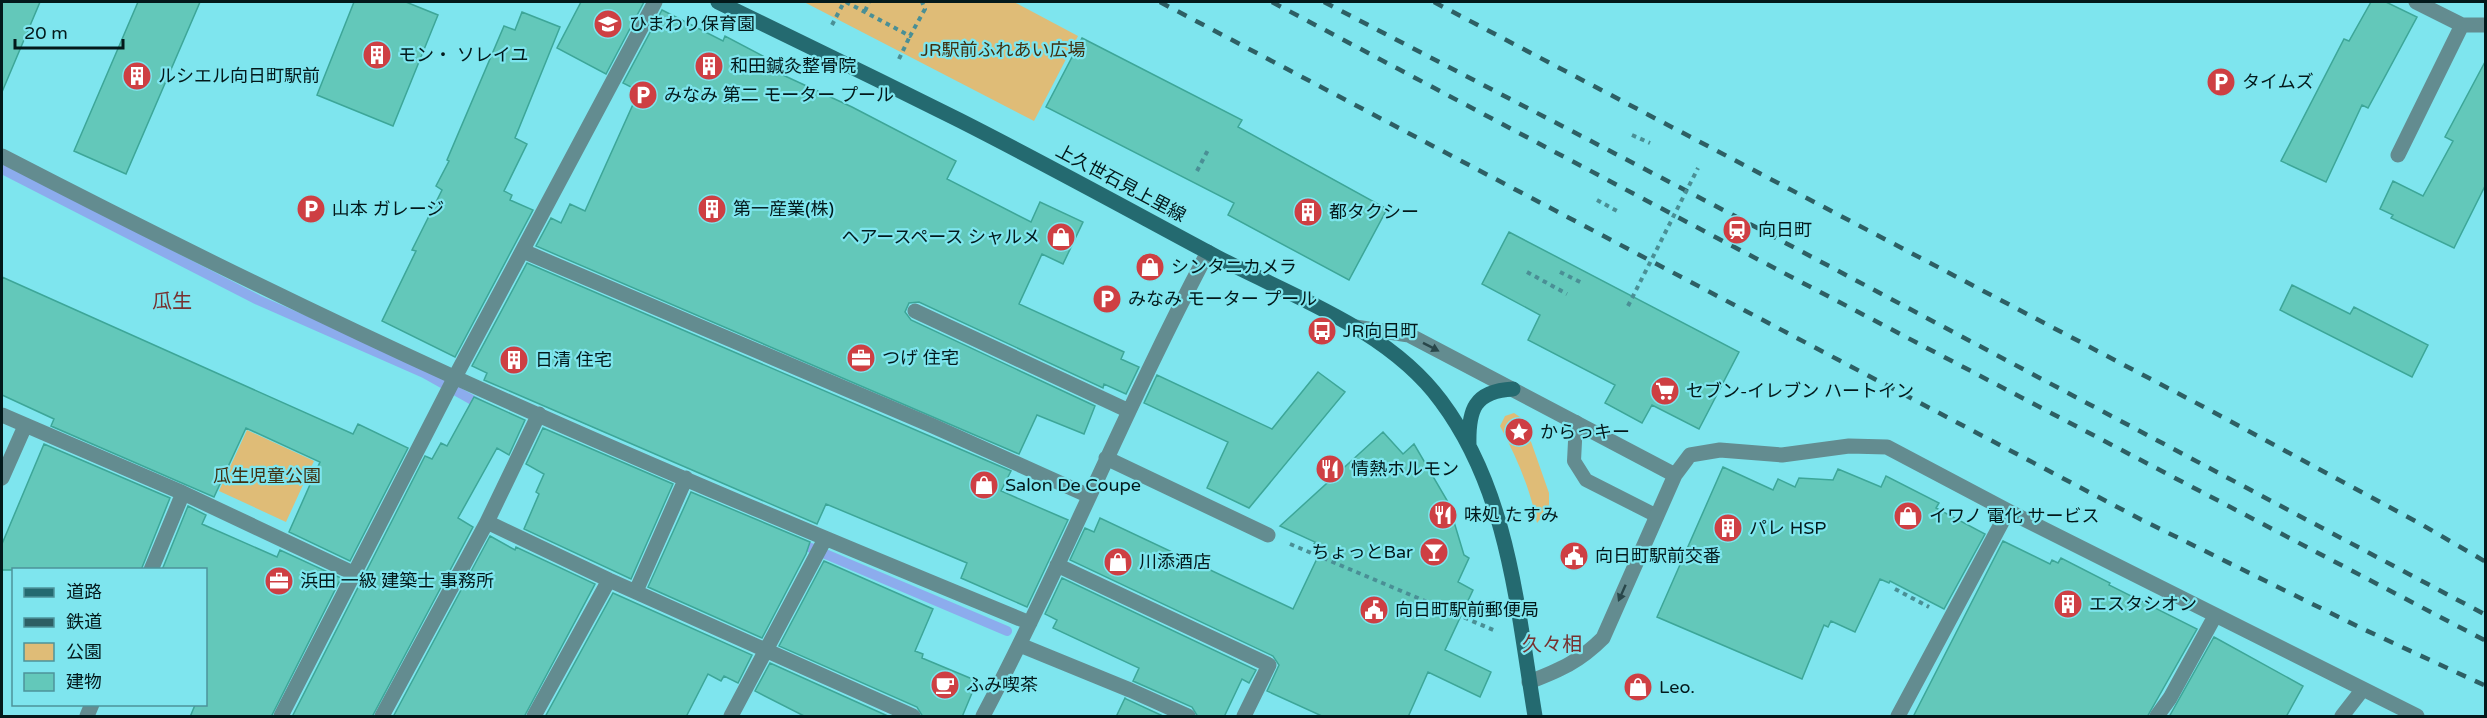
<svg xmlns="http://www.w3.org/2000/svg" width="2487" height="718" font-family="'Varela Round','Noto Sans JP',sans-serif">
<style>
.green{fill:#dfbc77}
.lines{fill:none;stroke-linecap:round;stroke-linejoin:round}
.stream{stroke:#8caced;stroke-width:10}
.building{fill:#63c8ba;stroke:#3da698;stroke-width:1.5}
.path{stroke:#4a8f95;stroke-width:4;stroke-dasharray:4.5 4.5;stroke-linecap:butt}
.lane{stroke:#638c90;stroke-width:14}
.street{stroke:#638c90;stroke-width:15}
.secondary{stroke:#246a70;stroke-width:15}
.rail{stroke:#2d5f64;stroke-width:4.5;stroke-dasharray:10 10;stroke-linecap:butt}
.path-bridge{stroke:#4a8f95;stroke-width:4;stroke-dasharray:4.5 4.5;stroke-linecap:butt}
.oneway{fill:#29474a}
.labels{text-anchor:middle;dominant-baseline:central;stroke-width:4.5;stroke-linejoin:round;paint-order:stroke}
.poi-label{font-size:18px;fill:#03191b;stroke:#7ee5ee;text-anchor:start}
.park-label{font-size:18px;fill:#413111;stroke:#7ee5ee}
.street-label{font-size:18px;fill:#03191b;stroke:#7ee5ee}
.neighbourhood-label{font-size:20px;fill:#77312f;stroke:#7ee5ee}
</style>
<rect width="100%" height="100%" fill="#7ee5ee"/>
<path class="green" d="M804,2H1014L1078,36L1034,121Z
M1514,413L1523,419L1549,493V508L1537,523C1530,488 1517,458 1500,426L1505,416Z
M247,430L314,461L286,522L219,491Z"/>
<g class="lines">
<path class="stream" d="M2,169L258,300L424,373L483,406
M797,542L1007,631"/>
</g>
<path class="building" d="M2,2H40L2,92Z
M138,2H200L126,174L74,151Z
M354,2H406L438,15L393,126L317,95Z
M581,2H644L606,74L557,48Z
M2371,2H2386L2417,17L2368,108L2362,105L2326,182L2281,161L2344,39L2349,41Z
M662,10L723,41L725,36L763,56L759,64L852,107L956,161L947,179L1031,222L1040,202L1083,222L1063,264L1042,254L1019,304L1124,352L1121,359L1139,367L1126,394L1104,384L1103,388L919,302L909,303L905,312L911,320L1095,406L1084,434L1037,415L1019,454L536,246L551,218L561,223L570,204L585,211L639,91L623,83Z
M522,12L560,27L515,138L527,144L504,191L512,195L510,200L533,210L455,357L382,321L416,251L412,250L442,190L436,186L449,161L447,160L504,26L515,30Z
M1082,38L1242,120L1238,127L1387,209L1349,280L1228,215L1234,203L1046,107Z
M2486,60V184L2454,248L2391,218L2393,215L2380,209L2393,181L2423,196L2453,141L2445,137Z
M1509,232L1739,352L1699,429L1652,405L1642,423L1605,403L1615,385L1528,340L1540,315L1482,284Z
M527,263L1011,471L1001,491L1068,520L1027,607L961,578L967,563L905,537L826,504L817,524L484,380L487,373L472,366Z
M2,277L353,434L358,424L408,448L350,561L289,532L320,462L246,428L214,497L51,426L54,419L2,395Z
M2292,285L2350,314L2354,307L2428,345L2412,377L2280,310Z
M1318,372L1345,392L1249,508L1207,488L1228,442L1144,403L1157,375L1272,429Z
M474,397L525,420L509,455L497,448L458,518L473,527L372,717H292L425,456L432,459L441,443L447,446Z
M543,428L673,484L631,579L524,529L539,494L536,492L544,474L526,464Z
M1383,432L1403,454L1414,444L1448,502L1464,555L1469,558L1458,582L1473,590L1445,650L1491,672L1480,697L1428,672L1408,717H1324L1267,691L1279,665L1273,656L1070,560L1085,528L1094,532L1100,518L1293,609L1322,548L1314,544L1315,542L1280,526Z
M44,444L170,498L141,570H2V544Z
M1723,467L1773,490L1778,479L1795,487L1799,478L1833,480L1838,469L1881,487L1886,476L1939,503L1936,508L1985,534L1944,609L1890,581L1889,583L1880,579L1855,632L1831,621L1828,627L1824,625L1802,679L1657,617Z
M691,492L810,542L806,554L762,638L648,587Z
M188,506L206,515L202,524L277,557L280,550L341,578L271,717H190L195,705H206V570H162Z
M490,536L515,550L516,547L595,584L524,717H393Z
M2003,541L2050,564L2052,560L2058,563L2061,558L2110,583L2109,585L2197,629L2147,717H1913Z
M824,561L933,609L915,651L923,654L922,658L977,681L962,717H923L917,707L779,646Z
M1062,578L1256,670L1249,683L1242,679L1224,717H1198L1192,707L1133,681L1139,668L1053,628L1057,620L1045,614Z
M613,593L752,655L738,683L724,676L721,681L708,674L686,717H545Z
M2214,637L2303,686L2286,717H2169Z
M770,663L890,717H806L755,691Z
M1125,698L1126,699L1165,717H1116Z"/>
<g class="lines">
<path class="path" d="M846,2L910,36L925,9L922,2
M865,11L869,2
M832,25L844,2
M899,59L910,36
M1632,135L1650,143
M1197,171L1209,148
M1597,200L1617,211
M1527,272L1567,294
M1560,272L1584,284
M1290,544L1496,631
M1895,589L1929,607"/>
<path class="lane" d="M1576,422L1574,461L1586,480L1657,516"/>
<path class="street" d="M2416,2L2462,25H2486
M2398,155L2462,25
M2,156C151,233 302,308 456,378C645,464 838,544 1030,623
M523,251L933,426L1089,496
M915,311L1129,411
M1355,327L1409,335L1675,475L1603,638C1579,662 1560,670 1529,682
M2,415L183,493L355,574
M1106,458L1268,535
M1675,475L1690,455L1720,450L1782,455L1849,446L1887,447L2008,511L2417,716
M2,478L25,426
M487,522L609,580L913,716
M1057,565L1269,665L1244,716
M151,570L183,493
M636,591L686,478
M1020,645L1130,690L1188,716
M87,716L92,704
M281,716L455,377L655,2
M382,716L487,522L539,414
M534,716L609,580
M731,716L825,539
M983,716C1063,564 1127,404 1208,252
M1898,716L2008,511
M2157,716L2170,698L2215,616
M2342,716L2363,689"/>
<path class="secondary" d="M718,2C798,41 879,80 959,120C1046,164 1131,211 1217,257C1293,297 1388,329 1441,401C1509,492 1517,608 1535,716
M1469,446C1468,410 1474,391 1513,389"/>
<path class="rail" d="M1160,2L2140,519L2361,628L2486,686
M1272,2L1719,239L2486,641
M1324,2L1731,214L2486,615
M1434,2L2202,406L2419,523L2486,562"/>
<path class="path-bridge" d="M1628,306L1698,168"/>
</g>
<defs><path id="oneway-solid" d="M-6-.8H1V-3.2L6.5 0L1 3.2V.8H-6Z" transform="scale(1.5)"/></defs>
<g class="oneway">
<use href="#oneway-solid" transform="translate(1431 347) rotate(27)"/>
<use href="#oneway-solid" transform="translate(1622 593) rotate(114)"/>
</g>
<defs>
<g id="school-disc" transform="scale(1.5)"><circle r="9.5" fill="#ce3f43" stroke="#7ee5ee"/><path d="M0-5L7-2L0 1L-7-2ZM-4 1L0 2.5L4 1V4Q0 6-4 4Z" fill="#fff"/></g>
<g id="building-disc" transform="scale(1.5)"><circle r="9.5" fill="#ce3f43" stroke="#7ee5ee"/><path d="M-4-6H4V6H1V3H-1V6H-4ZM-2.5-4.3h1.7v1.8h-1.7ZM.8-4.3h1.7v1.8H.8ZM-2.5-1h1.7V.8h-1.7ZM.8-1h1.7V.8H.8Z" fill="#fff"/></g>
<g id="parking-disc" transform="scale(1.5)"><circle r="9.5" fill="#ce3f43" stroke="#7ee5ee"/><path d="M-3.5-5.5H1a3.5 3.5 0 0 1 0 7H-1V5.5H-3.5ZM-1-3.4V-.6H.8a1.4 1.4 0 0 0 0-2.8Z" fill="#fff"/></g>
<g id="station-disc" transform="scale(1.5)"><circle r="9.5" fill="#ce3f43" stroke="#7ee5ee"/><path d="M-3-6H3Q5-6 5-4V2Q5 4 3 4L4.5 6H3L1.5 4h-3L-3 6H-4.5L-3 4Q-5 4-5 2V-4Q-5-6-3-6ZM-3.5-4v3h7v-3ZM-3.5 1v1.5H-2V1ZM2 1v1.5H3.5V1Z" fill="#fff"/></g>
<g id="shop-disc" transform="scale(1.5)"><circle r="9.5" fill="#ce3f43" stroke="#7ee5ee"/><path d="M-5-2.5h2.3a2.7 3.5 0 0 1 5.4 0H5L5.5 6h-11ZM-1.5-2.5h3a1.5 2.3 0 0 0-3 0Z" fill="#fff"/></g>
<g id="bus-disc" transform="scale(1.5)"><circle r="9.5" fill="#ce3f43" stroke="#7ee5ee"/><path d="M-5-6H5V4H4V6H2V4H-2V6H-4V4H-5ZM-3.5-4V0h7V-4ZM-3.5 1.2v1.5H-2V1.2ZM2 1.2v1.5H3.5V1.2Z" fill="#fff"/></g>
<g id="office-disc" transform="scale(1.5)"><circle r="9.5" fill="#ce3f43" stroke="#7ee5ee"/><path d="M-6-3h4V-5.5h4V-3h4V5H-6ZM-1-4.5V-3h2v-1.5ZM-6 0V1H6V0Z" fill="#fff"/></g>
<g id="supermarket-disc" transform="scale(1.5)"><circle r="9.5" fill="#ce3f43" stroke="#7ee5ee"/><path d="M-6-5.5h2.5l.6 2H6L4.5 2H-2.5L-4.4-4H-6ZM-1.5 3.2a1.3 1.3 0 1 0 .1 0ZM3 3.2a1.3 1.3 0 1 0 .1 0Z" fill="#fff"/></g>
<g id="sight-disc" transform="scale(1.5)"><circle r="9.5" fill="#ce3f43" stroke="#7ee5ee"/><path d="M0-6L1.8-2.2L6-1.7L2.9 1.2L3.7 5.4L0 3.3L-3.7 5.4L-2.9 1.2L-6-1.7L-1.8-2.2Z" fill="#fff"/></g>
<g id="restaurant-disc" transform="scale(1.5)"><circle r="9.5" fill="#ce3f43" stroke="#7ee5ee"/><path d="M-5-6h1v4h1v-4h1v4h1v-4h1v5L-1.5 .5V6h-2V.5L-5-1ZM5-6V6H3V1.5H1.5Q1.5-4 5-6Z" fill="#fff"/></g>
<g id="bar-disc" transform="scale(1.5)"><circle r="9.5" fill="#ce3f43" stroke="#7ee5ee"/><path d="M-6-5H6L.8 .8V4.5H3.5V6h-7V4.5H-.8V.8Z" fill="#fff"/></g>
<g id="civic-disc" transform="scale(1.5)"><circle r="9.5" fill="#ce3f43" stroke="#7ee5ee"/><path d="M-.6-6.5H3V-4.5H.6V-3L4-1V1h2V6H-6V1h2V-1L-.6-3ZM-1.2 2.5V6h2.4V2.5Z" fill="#fff"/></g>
<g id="cafe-disc" transform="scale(1.5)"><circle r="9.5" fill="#ce3f43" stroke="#7ee5ee"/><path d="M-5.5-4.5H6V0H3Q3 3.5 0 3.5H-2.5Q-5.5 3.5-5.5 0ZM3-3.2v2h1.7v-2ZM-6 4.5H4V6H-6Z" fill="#fff"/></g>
</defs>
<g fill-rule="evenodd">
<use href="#school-disc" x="608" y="24"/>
<use href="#building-disc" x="377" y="55"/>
<use href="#building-disc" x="709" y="66"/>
<use href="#building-disc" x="137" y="76"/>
<use href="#parking-disc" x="2221" y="82"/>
<use href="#parking-disc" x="643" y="95"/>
<use href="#parking-disc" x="311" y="209"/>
<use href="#building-disc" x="712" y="209"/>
<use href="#building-disc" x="1308" y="212"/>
<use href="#station-disc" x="1737" y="230"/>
<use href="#shop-disc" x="1061" y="237"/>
<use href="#shop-disc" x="1150" y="267"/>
<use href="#parking-disc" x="1107" y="299"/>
<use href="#bus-disc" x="1322" y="331"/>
<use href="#office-disc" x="861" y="358"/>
<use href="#building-disc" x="514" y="360"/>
<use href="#supermarket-disc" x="1665" y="391"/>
<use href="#sight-disc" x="1519" y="432"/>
<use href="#restaurant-disc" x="1330" y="469"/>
<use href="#shop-disc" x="984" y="485"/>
<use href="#restaurant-disc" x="1443" y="515"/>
<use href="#shop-disc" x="1908" y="516"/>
<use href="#building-disc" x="1728" y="528"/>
<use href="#bar-disc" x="1434" y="552"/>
<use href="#civic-disc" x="1574" y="556"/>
<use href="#shop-disc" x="1118" y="562"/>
<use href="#office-disc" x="279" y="581"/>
<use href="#building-disc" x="2068" y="604"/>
<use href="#civic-disc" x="1374" y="610"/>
<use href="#cafe-disc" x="945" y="685"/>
<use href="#shop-disc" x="1638" y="687"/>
</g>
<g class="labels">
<g class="poi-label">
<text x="629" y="24">ひまわり保育園</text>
<text x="398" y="55">モン・ ソレイユ</text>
<text x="730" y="66">和田鍼灸整骨院</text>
<text x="158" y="76">ルシエル向日町駅前</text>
<text x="2242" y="82">タイムズ</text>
<text x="664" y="95">みなみ 第二 モーター プール</text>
<text x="332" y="209">山本 ガレージ</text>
<text x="733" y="209">第一産業(株)</text>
<text x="1329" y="212">都タクシー</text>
<text x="1758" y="230">向日町</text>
<text x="1040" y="237" text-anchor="end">ヘアースペース シャルメ</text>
<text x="1171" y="267">シンタニカメラ</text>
<text x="1128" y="299">みなみ モーター プール</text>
<text x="1343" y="331">JR向日町</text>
<text x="882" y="358">つげ 住宅</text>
<text x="535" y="360">日清 住宅</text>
<text x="1686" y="391">セブン-イレブン ハートイン</text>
<text x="1540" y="432">からっキー</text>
<text x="1351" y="469">情熱ホルモン</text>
<text x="1005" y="485">Salon De Coupe</text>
<text x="1464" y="515">味処 たすみ</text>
<text x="1929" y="516">イワノ 電化 サービス</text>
<text x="1749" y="528">パレ HSP</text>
<text x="1413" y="552" text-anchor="end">ちょっとBar</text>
<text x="1595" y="556">向日町駅前交番</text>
<text x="1139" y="562">川添酒店</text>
<text x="300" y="581">浜田 一級 建築士 事務所</text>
<text x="2089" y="604">エスタシオン</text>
<text x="1395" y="610">向日町駅前郵便局</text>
<text x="966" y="685">ふみ喫茶</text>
<text x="1659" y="687">Leo.</text>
</g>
<g class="park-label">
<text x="1003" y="50">JR駅前ふれあい広場</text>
<text x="267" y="476">瓜生児童公園</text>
</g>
<g class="street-label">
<text transform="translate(1121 183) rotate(28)">上久世石見上里線</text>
</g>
<g class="neighbourhood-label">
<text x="172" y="302">瓜生</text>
<text x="1552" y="645">久々相</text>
</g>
</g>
<rect width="2487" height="718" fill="none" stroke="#03191b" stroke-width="6"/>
<rect x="12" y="568" width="195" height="138" fill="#7ee5ee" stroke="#4d939a" stroke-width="1.5"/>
<rect x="24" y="588" width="30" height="9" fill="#246a70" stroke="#4d939a" stroke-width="1.5"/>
<text x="66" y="598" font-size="18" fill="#03191b">道路</text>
<rect x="24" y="618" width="30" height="9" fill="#2d5f64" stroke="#4d939a" stroke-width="1.5"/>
<text x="66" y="628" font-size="18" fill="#03191b">鉄道</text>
<rect x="24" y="643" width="30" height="18" fill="#dfbc77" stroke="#4d939a" stroke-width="1.5"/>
<text x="66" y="658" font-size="18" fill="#03191b">公園</text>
<rect x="24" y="673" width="30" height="18" fill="#63c8ba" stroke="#4d939a" stroke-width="1.5"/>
<text x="66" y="688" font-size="18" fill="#03191b">建物</text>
<path d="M15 39v9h108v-9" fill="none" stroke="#03191b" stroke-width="3"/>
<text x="24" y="39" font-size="18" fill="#03191b" stroke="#7ee5ee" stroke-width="4.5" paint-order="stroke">20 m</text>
</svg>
